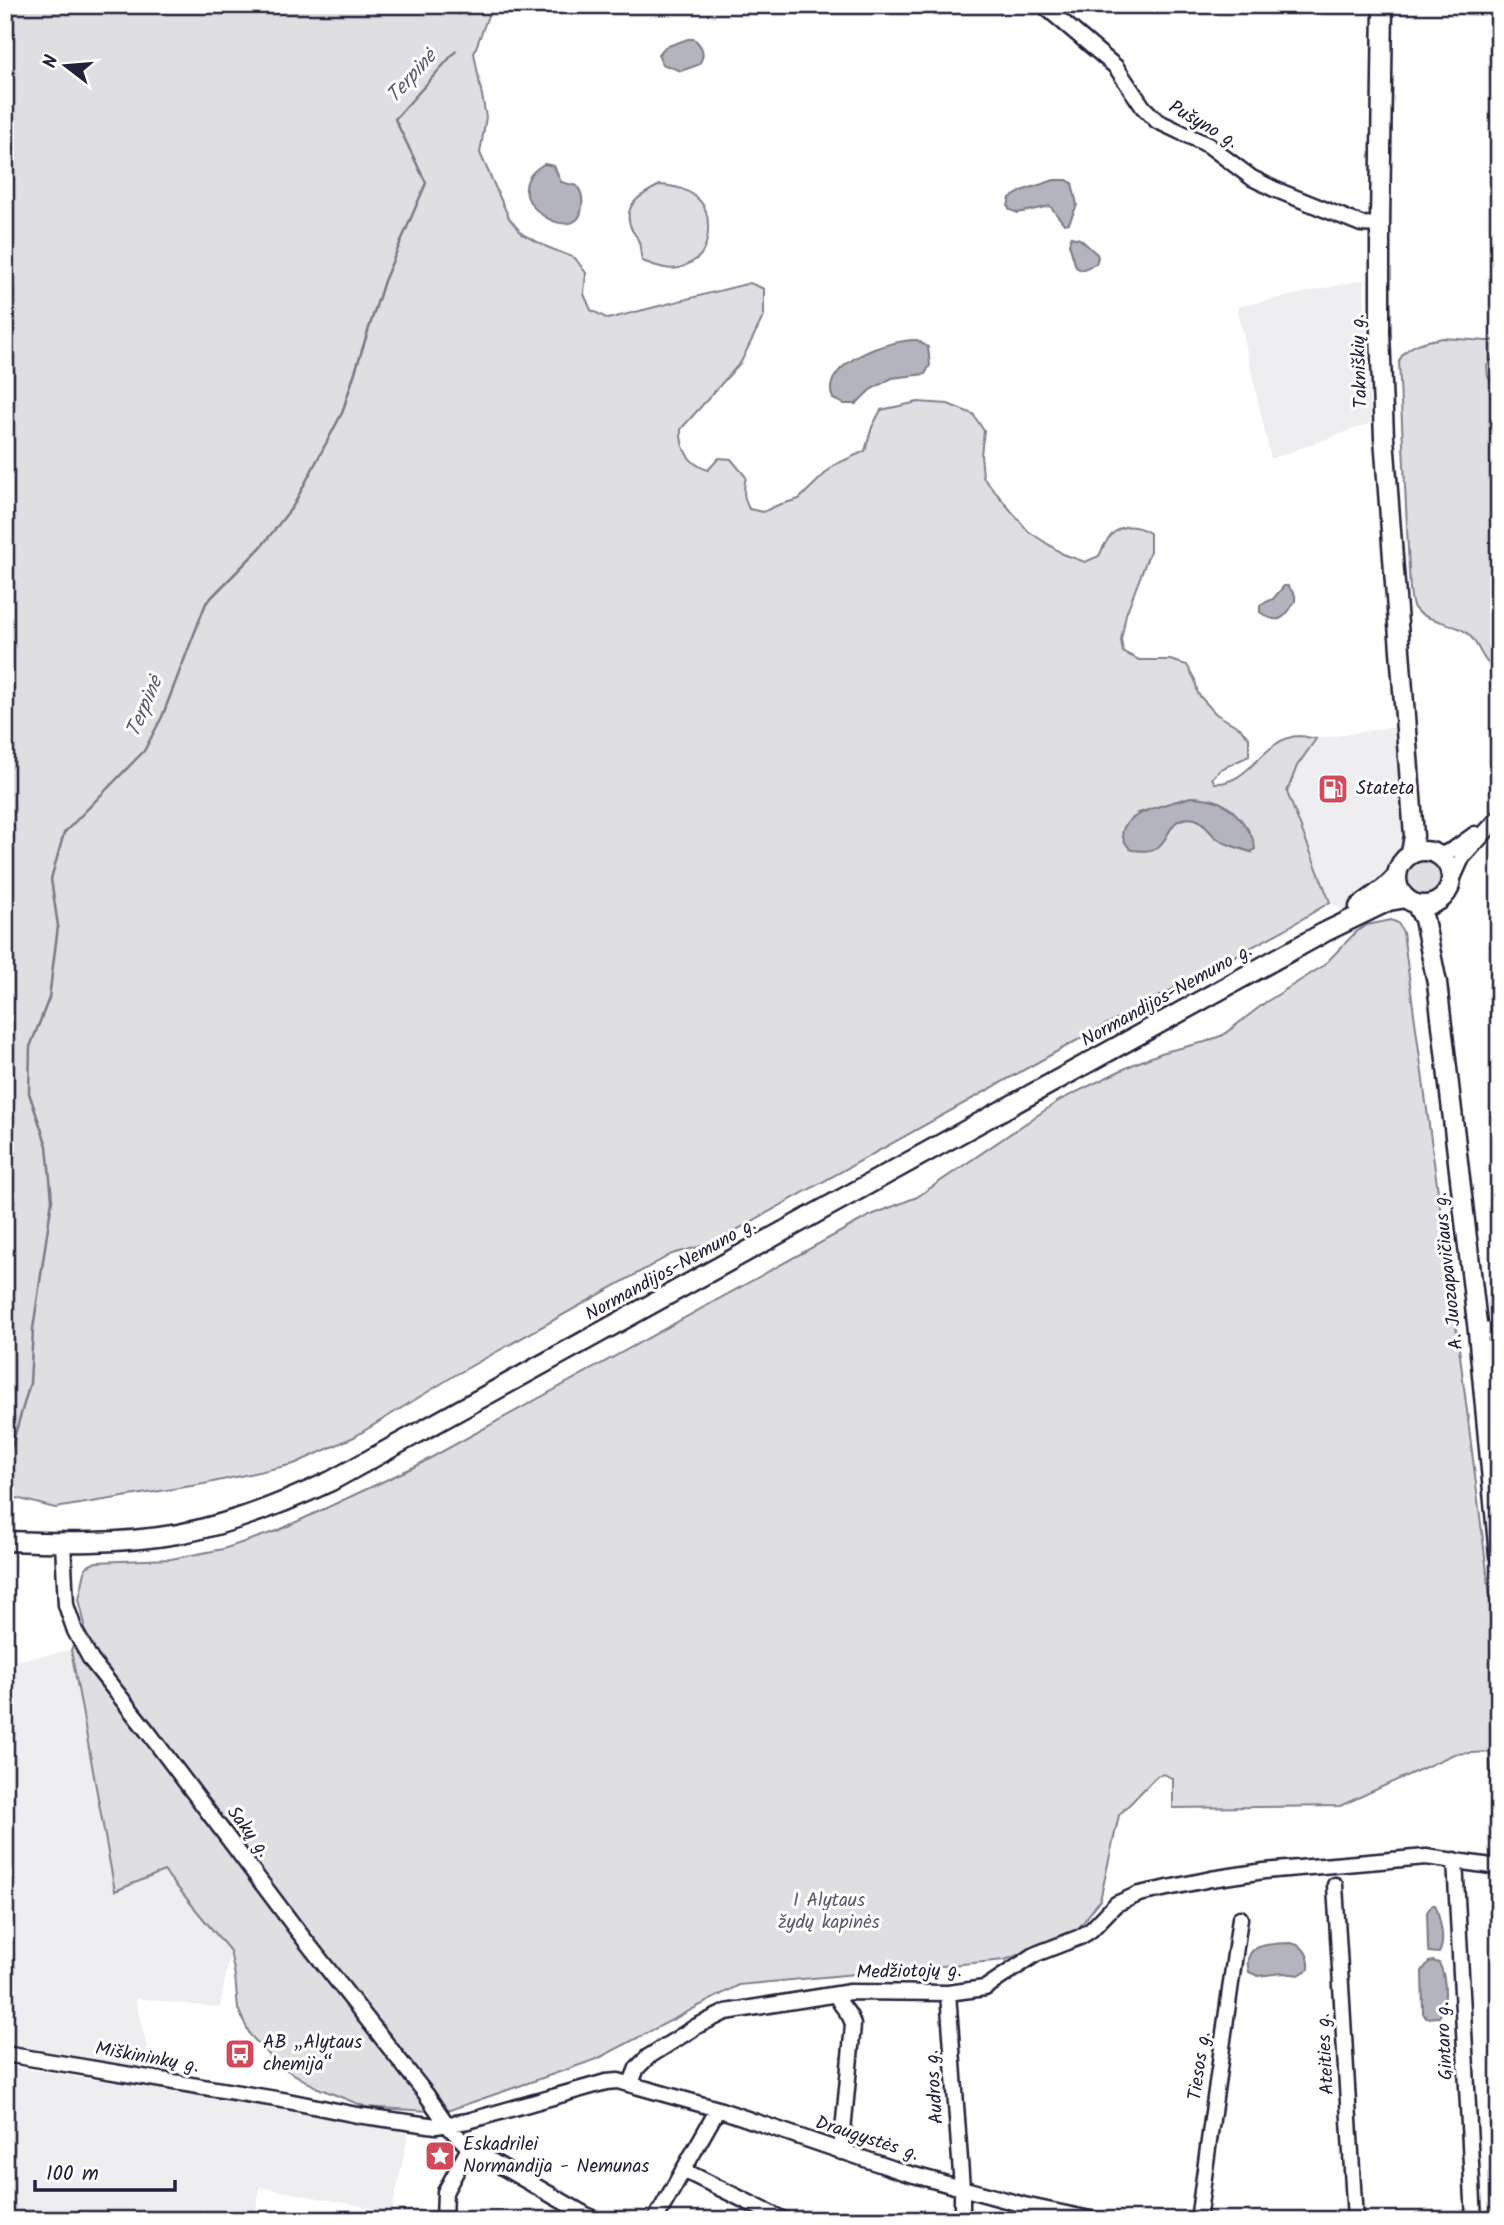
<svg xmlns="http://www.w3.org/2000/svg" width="1504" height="2225" font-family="Kalam,sans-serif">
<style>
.built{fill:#eeeef1}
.green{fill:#dfdfe2;stroke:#80808e;stroke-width:2;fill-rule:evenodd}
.water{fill:#b4b4bc;stroke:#7a7a88;stroke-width:2}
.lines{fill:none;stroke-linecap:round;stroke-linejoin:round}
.stream{stroke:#7a7a88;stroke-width:2.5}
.minor-casing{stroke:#22223b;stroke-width:19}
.major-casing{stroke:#22223b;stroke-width:23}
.minor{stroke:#fff;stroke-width:14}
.major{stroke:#fff;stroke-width:18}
.labels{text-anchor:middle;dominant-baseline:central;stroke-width:6;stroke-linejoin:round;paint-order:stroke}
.street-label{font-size:19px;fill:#22223b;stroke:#fff}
.poi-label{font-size:19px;fill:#22223b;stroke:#fff;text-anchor:start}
.park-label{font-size:19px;fill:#5b5b6d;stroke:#fff}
.water-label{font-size:21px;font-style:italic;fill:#5c5c6f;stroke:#fff}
</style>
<rect width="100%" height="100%" fill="#fff"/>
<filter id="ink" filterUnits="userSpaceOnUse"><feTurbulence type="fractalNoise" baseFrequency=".0143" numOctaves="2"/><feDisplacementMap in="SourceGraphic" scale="14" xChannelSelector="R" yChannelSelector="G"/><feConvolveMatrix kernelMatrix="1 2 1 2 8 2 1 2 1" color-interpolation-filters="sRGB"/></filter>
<g filter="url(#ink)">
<path class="built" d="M1364,280L1371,423L1271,459L1237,307Z
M1402,726L1408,849L1384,885L1344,911L1330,902L1287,792L1297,766L1316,739Z
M71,1650L115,1891L164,1871L230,1951L220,2008L135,1998L147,2048L141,2067L5,2047V1663Z
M5,2066L274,2107L409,2131L392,2212L260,2187L254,2220H5Z"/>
<path class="green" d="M5,5H488L489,13L474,53L486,117L480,153L509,218L522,234L547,247L575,258L586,273L584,294L591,310L608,319L750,283L764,289V315L741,362L681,429C680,449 689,464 708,470L719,458L731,459L746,477C743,489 743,497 749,509L763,512L778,505L799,499L834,465L865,451L872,427L881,410L918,402L948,404L973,414L984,431L981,454L983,477L1028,531L1063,554L1085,562L1099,556C1109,532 1123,517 1150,533V551L1126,614L1121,640L1123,652L1139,660H1170L1187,665L1195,680L1198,694L1216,714L1240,728L1249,738V756L1221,769L1212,778L1215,783C1250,785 1264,737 1299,736C1304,736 1311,738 1316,739L1297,766L1287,792L1330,902L1284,930L1092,1032L713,1243L672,1254L457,1374L354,1437L294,1464L204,1484L55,1508L5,1495ZM1191,797L1202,798L1251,852C1240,849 1228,845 1219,839C1200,827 1201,807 1171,825L1138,813Z
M660,185C675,186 689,189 700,201C711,212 710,240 702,253C699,259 686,266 679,268C667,271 654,265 642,261C640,254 641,246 638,240C637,236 634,234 632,230C620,205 642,194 660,185Z
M1443,338L1487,341L1499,340V358L1491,360L1487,366L1488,377L1499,389V670C1482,666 1480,643 1467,633C1454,622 1419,620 1413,606C1411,602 1411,594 1410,590L1399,361C1406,344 1426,341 1443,338Z
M1406 878a19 19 0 1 1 38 0a19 19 0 1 1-38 0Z
M1391,920L1398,923L1403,932L1460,1355L1499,1669V1842L1489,1752L1454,1754L1340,1806L1173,1808V1779L1164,1774L1157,1776L1119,1815L1100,1900L1075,1933L1005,1960L739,1985L597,2059L444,2112L366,2107L318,2088L280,2066L250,2035L238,2009L235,1976L230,1951L164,1871L115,1891L71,1650L85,1625L79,1599L86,1567L96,1562L171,1559L223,1549L277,1531L416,1466L869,1216L917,1197L1060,1100L1134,1064L1164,1052L1205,1042L1223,1035L1266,1002L1323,966L1356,932L1367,925Z"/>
<path class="water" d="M688,39H694C703,46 706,56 698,65L681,71L662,64L658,55L665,47Z
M544,164L554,166L561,182L577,186C582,192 583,198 582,206C580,252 488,196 544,164Z
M1054,180H1067L1072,183L1077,205L1069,223L1064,224L1050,206L1018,213L1010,210L1008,206L1010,198L1024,190Z
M1071,237L1080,239L1097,254L1098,257L1096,264L1081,270L1076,267L1069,244Z
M917,340L928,347L930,365L925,374L892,378L870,390L856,404H844L833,399C818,363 891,339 917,340Z
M1284,586H1288L1295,595V601C1285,619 1278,626 1260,612V605L1273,599Z
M1191,797C1200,798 1211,798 1219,802C1235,809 1254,832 1255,849L1251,852C1240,848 1224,845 1215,837C1208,830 1205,822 1195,819C1169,814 1172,836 1158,847C1150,852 1140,851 1131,850C1098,816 1170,804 1191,797Z
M1432,1905H1435L1437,1909C1440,1923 1446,1940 1439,1953L1429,1952L1428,1949L1427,1912Z
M1291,1943C1304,1945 1310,1956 1309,1969L1299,1975L1283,1973L1258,1976L1249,1972C1241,1942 1271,1944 1291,1943Z
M1433,1961L1439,1963C1446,1976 1448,2005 1439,2017L1426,2018L1423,2013L1422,1971L1429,1962Z"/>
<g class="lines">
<path class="stream" d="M459,14L460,5
M5,1469L30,1383L33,1329L52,1200L47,1146L29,1093L30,1047L49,998L58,926L51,879L64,833L144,751L162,717L206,603L261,547L293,506L342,413L384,281L426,183L395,119L456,51"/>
<g class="minor-casing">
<path id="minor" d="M1043,5L1116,67L1143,107L1157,121L1208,145L1252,178L1274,189L1361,224L1380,225
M1441,855L1454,849L1475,834
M1452,880L1462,858L1499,817
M1478,1332L1499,1329
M63,1543L66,1605L75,1631L91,1660L148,1732L297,1930L426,2094L448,2126L469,2148L595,2220
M1455,1860L1474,2220
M1335,1885L1355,2220
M948,1993L962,2188V2209L958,2220
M837,1995C839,2007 850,2010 853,2025L841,2152
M5,2054L288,2101L357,2115L436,2126L468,2121L606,2082L618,2081L718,2109L903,2172L1024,2205L1095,2220
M631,2083L637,2068L648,2057L697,2026L726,2012L850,1992L948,1993L985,1988L1036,1954L1080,1937L1091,1930L1116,1904L1139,1894L1211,1879L1264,1871L1426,1857L1499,1867
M683,2170L784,2220
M444,2220L445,2192L469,2148
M655,2220L718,2109
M1198,2220L1240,1918"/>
</g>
<g class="major-casing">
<path id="major" d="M1383,5L1380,225V332L1384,438L1414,836L1411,853
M1397 878a27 27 0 1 1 54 0a27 27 0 1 1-54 0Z
M1416,904L1424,919L1437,983L1478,1332L1499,1555
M1359,907L1385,888L1397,876
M5,1541C63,1543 121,1544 178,1534C232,1524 282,1504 331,1481L1325,932L1389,901L1406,898"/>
</g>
<use href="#minor" class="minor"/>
<use href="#major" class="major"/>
</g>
</g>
<defs>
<g id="fuel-square" transform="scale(1.575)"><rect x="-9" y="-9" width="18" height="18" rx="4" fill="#d1495b" stroke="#fff"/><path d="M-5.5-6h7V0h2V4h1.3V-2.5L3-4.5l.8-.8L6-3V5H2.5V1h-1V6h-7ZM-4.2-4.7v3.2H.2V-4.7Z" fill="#fff"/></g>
<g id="bus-square" transform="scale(1.575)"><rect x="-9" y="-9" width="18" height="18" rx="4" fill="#d1495b" stroke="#fff"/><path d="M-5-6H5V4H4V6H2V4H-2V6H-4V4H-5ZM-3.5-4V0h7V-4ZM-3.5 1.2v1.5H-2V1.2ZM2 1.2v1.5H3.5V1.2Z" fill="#fff"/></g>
<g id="sight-square" transform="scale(1.575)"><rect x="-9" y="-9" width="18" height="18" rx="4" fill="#d1495b" stroke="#fff"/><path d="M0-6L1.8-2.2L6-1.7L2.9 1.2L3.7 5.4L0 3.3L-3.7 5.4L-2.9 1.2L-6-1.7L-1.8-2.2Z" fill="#fff"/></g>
</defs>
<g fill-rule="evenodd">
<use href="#fuel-square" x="1333" y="789"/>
<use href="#bus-square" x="240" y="2054"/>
<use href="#sight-square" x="440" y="2156"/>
</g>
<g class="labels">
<g class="street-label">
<text transform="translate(1203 125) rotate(30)">Pušyno g.</text>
<text transform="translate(1360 361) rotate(-92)">Takniškių g.</text>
<text transform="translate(1167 996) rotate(-29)">Normandijos-Nemuno g.</text>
<text transform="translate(671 1270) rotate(-29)">Normandijos-Nemuno g.</text>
<text transform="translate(1449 1271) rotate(-96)">A. Juozapavičiaus g.</text>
<text transform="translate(248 1832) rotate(53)">Sakų g.</text>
<text transform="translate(909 1972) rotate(-1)">Medžiotojų g.</text>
<text transform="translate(1445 2041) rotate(-93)">Gintaro g.</text>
<text transform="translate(1326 2054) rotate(-93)">Ateities g.</text>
<text transform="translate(147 2058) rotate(10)">Miškininkų g.</text>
<text transform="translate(1200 2066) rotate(-82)">Tiesos g.</text>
<text transform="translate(935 2087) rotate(-94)">Audros g.</text>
<text transform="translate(867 2139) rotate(18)">Draugystės g.</text>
</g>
<g class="poi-label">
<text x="1356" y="789">Stateta</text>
<text x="263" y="2043">AB „Alytaus<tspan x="263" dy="22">chemija“</tspan></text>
<text x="463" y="2145">Eskadrilei<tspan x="463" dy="22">Normandija - Nemunas</tspan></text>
</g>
<g class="park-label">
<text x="829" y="1901">I Alytaus<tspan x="829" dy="22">žydų kapinės</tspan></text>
</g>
<g class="water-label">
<text transform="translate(412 77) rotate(-48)">Terpinė</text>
<text transform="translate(145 707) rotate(-67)">Terpinė</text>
</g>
</g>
<rect width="1504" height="2225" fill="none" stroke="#fff" stroke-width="28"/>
<rect x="14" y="14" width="1476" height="2197" fill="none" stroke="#22223b" stroke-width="2.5" filter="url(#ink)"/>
<g transform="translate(66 66) rotate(286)" stroke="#ffffff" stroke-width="5" paint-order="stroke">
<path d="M0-5L12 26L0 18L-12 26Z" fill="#22223b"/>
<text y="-10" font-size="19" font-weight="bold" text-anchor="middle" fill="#22223b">N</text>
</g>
<path d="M35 2180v10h140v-10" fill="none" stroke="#22223b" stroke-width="3.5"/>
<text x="46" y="2180" font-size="21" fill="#22223b" stroke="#ffffff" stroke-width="5" paint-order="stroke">100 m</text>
</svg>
